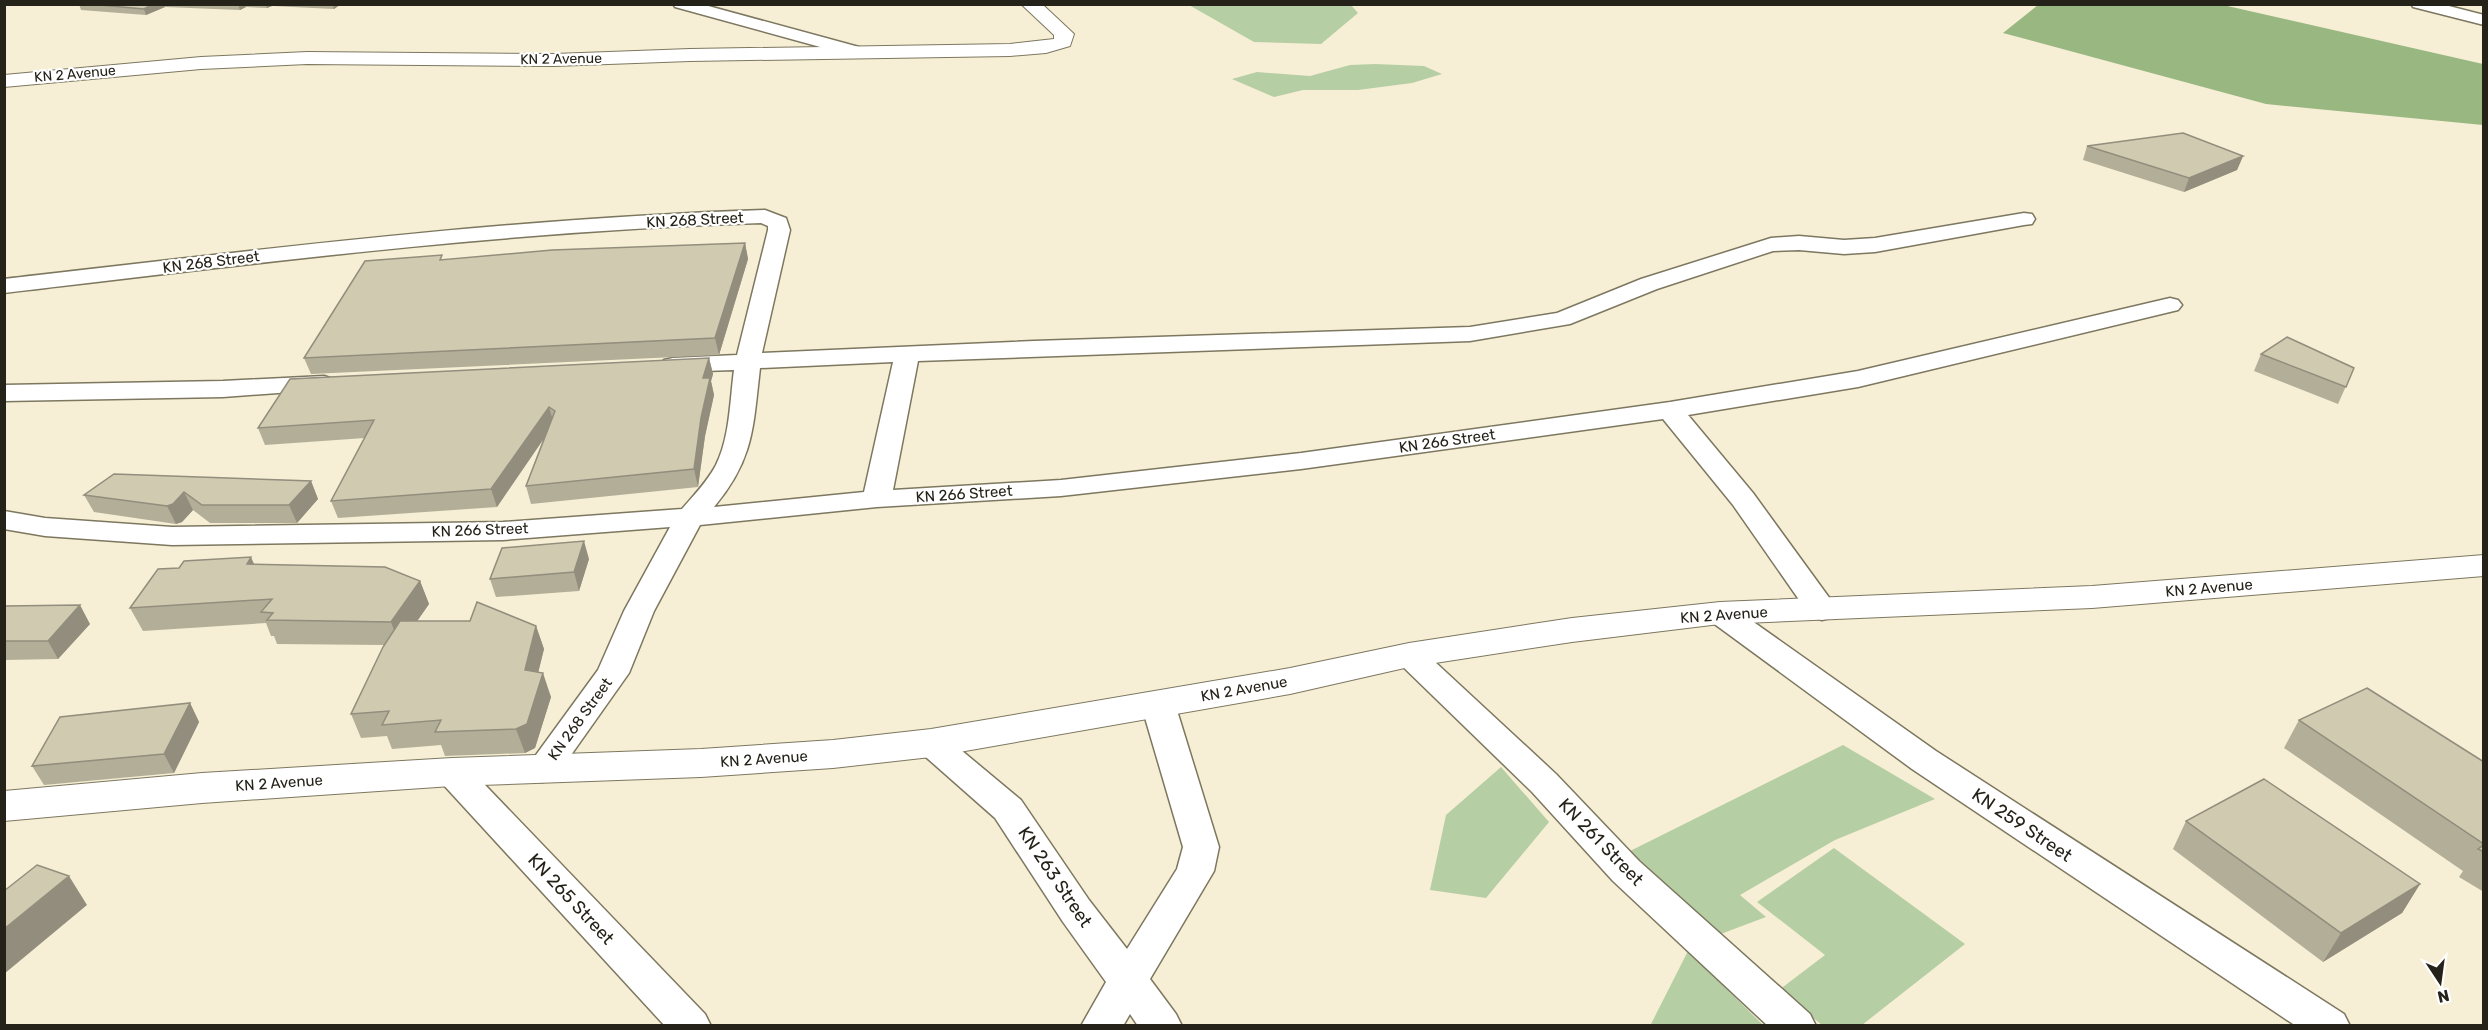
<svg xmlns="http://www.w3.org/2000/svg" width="2488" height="1030" font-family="Rubik,sans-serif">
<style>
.green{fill:#b6cea4}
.forest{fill:#99b781}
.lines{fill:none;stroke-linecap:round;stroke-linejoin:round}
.minor-casing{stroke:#7d7760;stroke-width:3}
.secondary-casing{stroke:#7d7760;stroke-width:2}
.minor{fill:#fff;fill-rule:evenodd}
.secondary{fill:#fff;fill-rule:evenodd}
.wall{fill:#b3ae98}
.shaded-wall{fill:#928d7c}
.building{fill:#d0cab1;stroke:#928d7c;stroke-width:1.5}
.labels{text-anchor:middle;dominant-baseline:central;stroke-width:4.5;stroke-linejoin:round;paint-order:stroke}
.far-street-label{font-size:14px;fill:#252319;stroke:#fff}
.street-label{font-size:15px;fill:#252319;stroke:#fff}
.near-street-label{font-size:18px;fill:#252319;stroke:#fff}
</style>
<rect width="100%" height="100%" fill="#f6efd5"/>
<path class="green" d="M1294,4L1351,5L1358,13L1321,44L1254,42L1189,5Z
M1375,64L1424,66L1442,74L1412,83L1358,90H1303L1274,97L1232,79L1257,72L1310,76L1350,65Z
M1843,745L1935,799L1835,840L1740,895L1766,917L1718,935L1626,853Z
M1501,767L1549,822L1486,898L1430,890L1446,815Z
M1834,848L1965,944L1862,1025H1822L1779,990L1825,955L1757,902Z
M1688,951L1763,1025L1650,1026Z"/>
<path class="forest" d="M2038,5H2223L2483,64V125L2266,104L2003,33Z"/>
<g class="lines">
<g class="minor-casing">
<path id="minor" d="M673,4H701L859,47L862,51L859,55L853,56L675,7Z
M2411,4H2441L2484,15V25L2413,7Z
M765,210L786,218L790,230L762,353L1034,341L1470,327L1557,313L1641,279L1771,238L1799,236L1844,240L1875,238L2024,213L2032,214L2035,219L2032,224L2024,225L1875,252L1844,254L1799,250L1773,251L1657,289L1570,324L1470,341L918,361L893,490L1061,480L1301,453L1670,402L1858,371L2170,298L2178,300L2182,305L2178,310L1858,387L1688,415L1753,493L1833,603L1837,610L1833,617L1822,620L1811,617L1733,505L1663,419L1301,469L1061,496L877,507L700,525L654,611L629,673L554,779L542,782L530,779L525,770L598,670L624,611L670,527L503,540L172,545L45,536L4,529V511L45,518L172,527L503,522L682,509C694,495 707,482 716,465C730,437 730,400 734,370L673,372L664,370L661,365L664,360L673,358L737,355L768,230V226L761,223C508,231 256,263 4,293V279C257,250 511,218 765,210ZM893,362L864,492L714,507C754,459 753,428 760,368Z
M324,376L333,379L337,384L333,389L223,397L4,401V385L223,381Z
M1720,603L1731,606L1936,751L2344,1014L2350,1026H2296L1912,769L1709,620L1705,613L1709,606Z
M1409,645L1420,648L1556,774L1639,861L1810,1014L1816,1026H1768L1613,881L1532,792L1398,662L1393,655L1398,648Z
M1158,693L1170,696L1175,704L1219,847L1214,871L1150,979L1176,1014L1182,1026H1138L1130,1014L1123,1026H1081L1106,982L1063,922L995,818L919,751L914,743L919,735L931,731L943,735L1021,800L1089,900L1127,949L1177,869L1183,847L1141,704L1146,696Z
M452,760L464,763L705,1014L711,1026H665L440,781L435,772L440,763Z"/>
</g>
<g class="secondary-casing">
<path id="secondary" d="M1021,4H1042L1074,34L1070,46L1046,53L1010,56L690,61L554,66L307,64L201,69L4,87V75L201,57L307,52L554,54L690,49L1010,44L1054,39V35Z
M2484,555V576L2092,608L1720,624L1572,642L1409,667L1290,694L931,757L833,768L701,777L452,786L202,803L4,821V791L202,773L452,758L701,749L833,740L931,729L1290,668L1409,643L1572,618L1720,602L2092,586Z"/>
</g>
<use href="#minor" class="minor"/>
<use href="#secondary" class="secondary"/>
</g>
<path class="wall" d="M79,4H341L334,9L272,6L267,8L246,7L240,10L165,7L146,15L81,10Z
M2087,146L2243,156L2237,170L2184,192L2083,160Z
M745,243L748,259L719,355L311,374L304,358L444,260Z
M2261,354L2354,368L2338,404L2254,371Z
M709,358L713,374L711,381L714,395L705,436L698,487L531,504L526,486L544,437L497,507L338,518L331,501L365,438L265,445L258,428Z
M311,481L318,499L297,523H210L193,510L182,522L176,524L94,512L84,495Z
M589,559L579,591L496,597L490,579Z
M254,564L420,581L429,604L417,621L536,626L544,649L538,672L551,697L535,748L525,753L445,756L441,745L392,749L387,736L361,738L351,714L384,645L277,644L274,636H271L266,623L143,631L130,608Z
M4,606L90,624L58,659L4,660Z
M190,703L199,722L174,773L44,785L32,766Z
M2299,720L2484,762V892L2459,877L2463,871L2284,748Z
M2186,821L2420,884L2402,913L2323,962L2173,849Z"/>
<path class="shaded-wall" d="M153,4H164L165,7L146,15L144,9Z
M238,4H245L246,7L240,10Z
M266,4H272V6L267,8Z
M333,4H341L334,9Z
M2243,156L2237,170L2184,192L2189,178Z
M745,243L748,259L719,355L715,338Z
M709,358L713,374L711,381L714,395L705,436L698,487L694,469L703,378Z
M549,407L554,424L497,507L491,489Z
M311,481L318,499L297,523L289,505Z
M184,492L193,510L182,522L176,524L167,506Z
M584,541L589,559L579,591L574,572Z
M251,557L261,580L247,564Z
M420,581L429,604L400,646L391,622Z
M80,605L90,624L58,659L48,641Z
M536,626L544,649L533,694L525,670Z
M543,673L551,697L535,748L525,753L516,729Z
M190,703L199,722L174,773L164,754Z
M69,876L87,905L4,974V929Z
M2420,884L2402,913L2323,962L2341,933Z"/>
<path class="building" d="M89,4H153L144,9Z
M2183,133L2243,156L2189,178L2087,146Z
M745,243L715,338L304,358L365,261L442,255L440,260L552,250Z
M2287,337L2354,368L2346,387L2261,354Z
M709,358L703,378H710L701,418L694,469L526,486L555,411L549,407L491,489L331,501L374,420L258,428L290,379Z
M114,474L311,481L289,505H202L184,492L173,504L167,506L84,495Z
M584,541L574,572L490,579L502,548Z
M251,557L247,564L385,567L420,581L391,622L267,620L273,613L261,612L272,599L130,608L158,569L179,568L184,561Z
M477,602L536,626L525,670L543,673L527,724L516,729L435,732L441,720L382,725L389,711L351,714L383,647L400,621H470Z
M80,605L48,641H4V606Z
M2367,688L2484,762V844L2299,720Z
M190,703L164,754L32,766L60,717Z
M2264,779L2420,884L2341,933L2186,821Z
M2484,845V852L2478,849Z
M37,865L69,876L4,929V891Z"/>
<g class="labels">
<g class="far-street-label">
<text transform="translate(561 59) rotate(-1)">KN 2 Avenue</text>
<text transform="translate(75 74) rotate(-5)">KN 2 Avenue</text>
</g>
<g class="street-label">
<text transform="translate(695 220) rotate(-3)">KN 268 Street</text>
<text transform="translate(211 262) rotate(-7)">KN 268 Street</text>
<text transform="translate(1447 441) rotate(-8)">KN 266 Street</text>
<text transform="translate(964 494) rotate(-4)">KN 266 Street</text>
<text transform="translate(480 530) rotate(-2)">KN 266 Street</text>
<text transform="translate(2209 588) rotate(-5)">KN 2 Avenue</text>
<text transform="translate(1724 615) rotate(-4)">KN 2 Avenue</text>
<text transform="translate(1244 689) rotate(-10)">KN 2 Avenue</text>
<text transform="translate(580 719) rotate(-54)">KN 268 Street</text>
<text transform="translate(764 759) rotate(-4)">KN 2 Avenue</text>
<text transform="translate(279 783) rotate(-4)">KN 2 Avenue</text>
</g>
<g class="near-street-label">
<text transform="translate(2022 825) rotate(34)">KN 259 Street</text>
<text transform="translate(1601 842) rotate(46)">KN 261 Street</text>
<text transform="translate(1055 877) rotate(56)">KN 263 Street</text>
<text transform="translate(571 899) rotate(47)">KN 265 Street</text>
</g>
</g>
<rect width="2488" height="1030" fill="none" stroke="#252319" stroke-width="12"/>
<g transform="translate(2440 982) rotate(167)" stroke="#ffffff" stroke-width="4.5" paint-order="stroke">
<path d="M0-4.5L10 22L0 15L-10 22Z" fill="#252319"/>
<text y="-9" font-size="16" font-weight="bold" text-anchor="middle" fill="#252319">N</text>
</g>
</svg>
